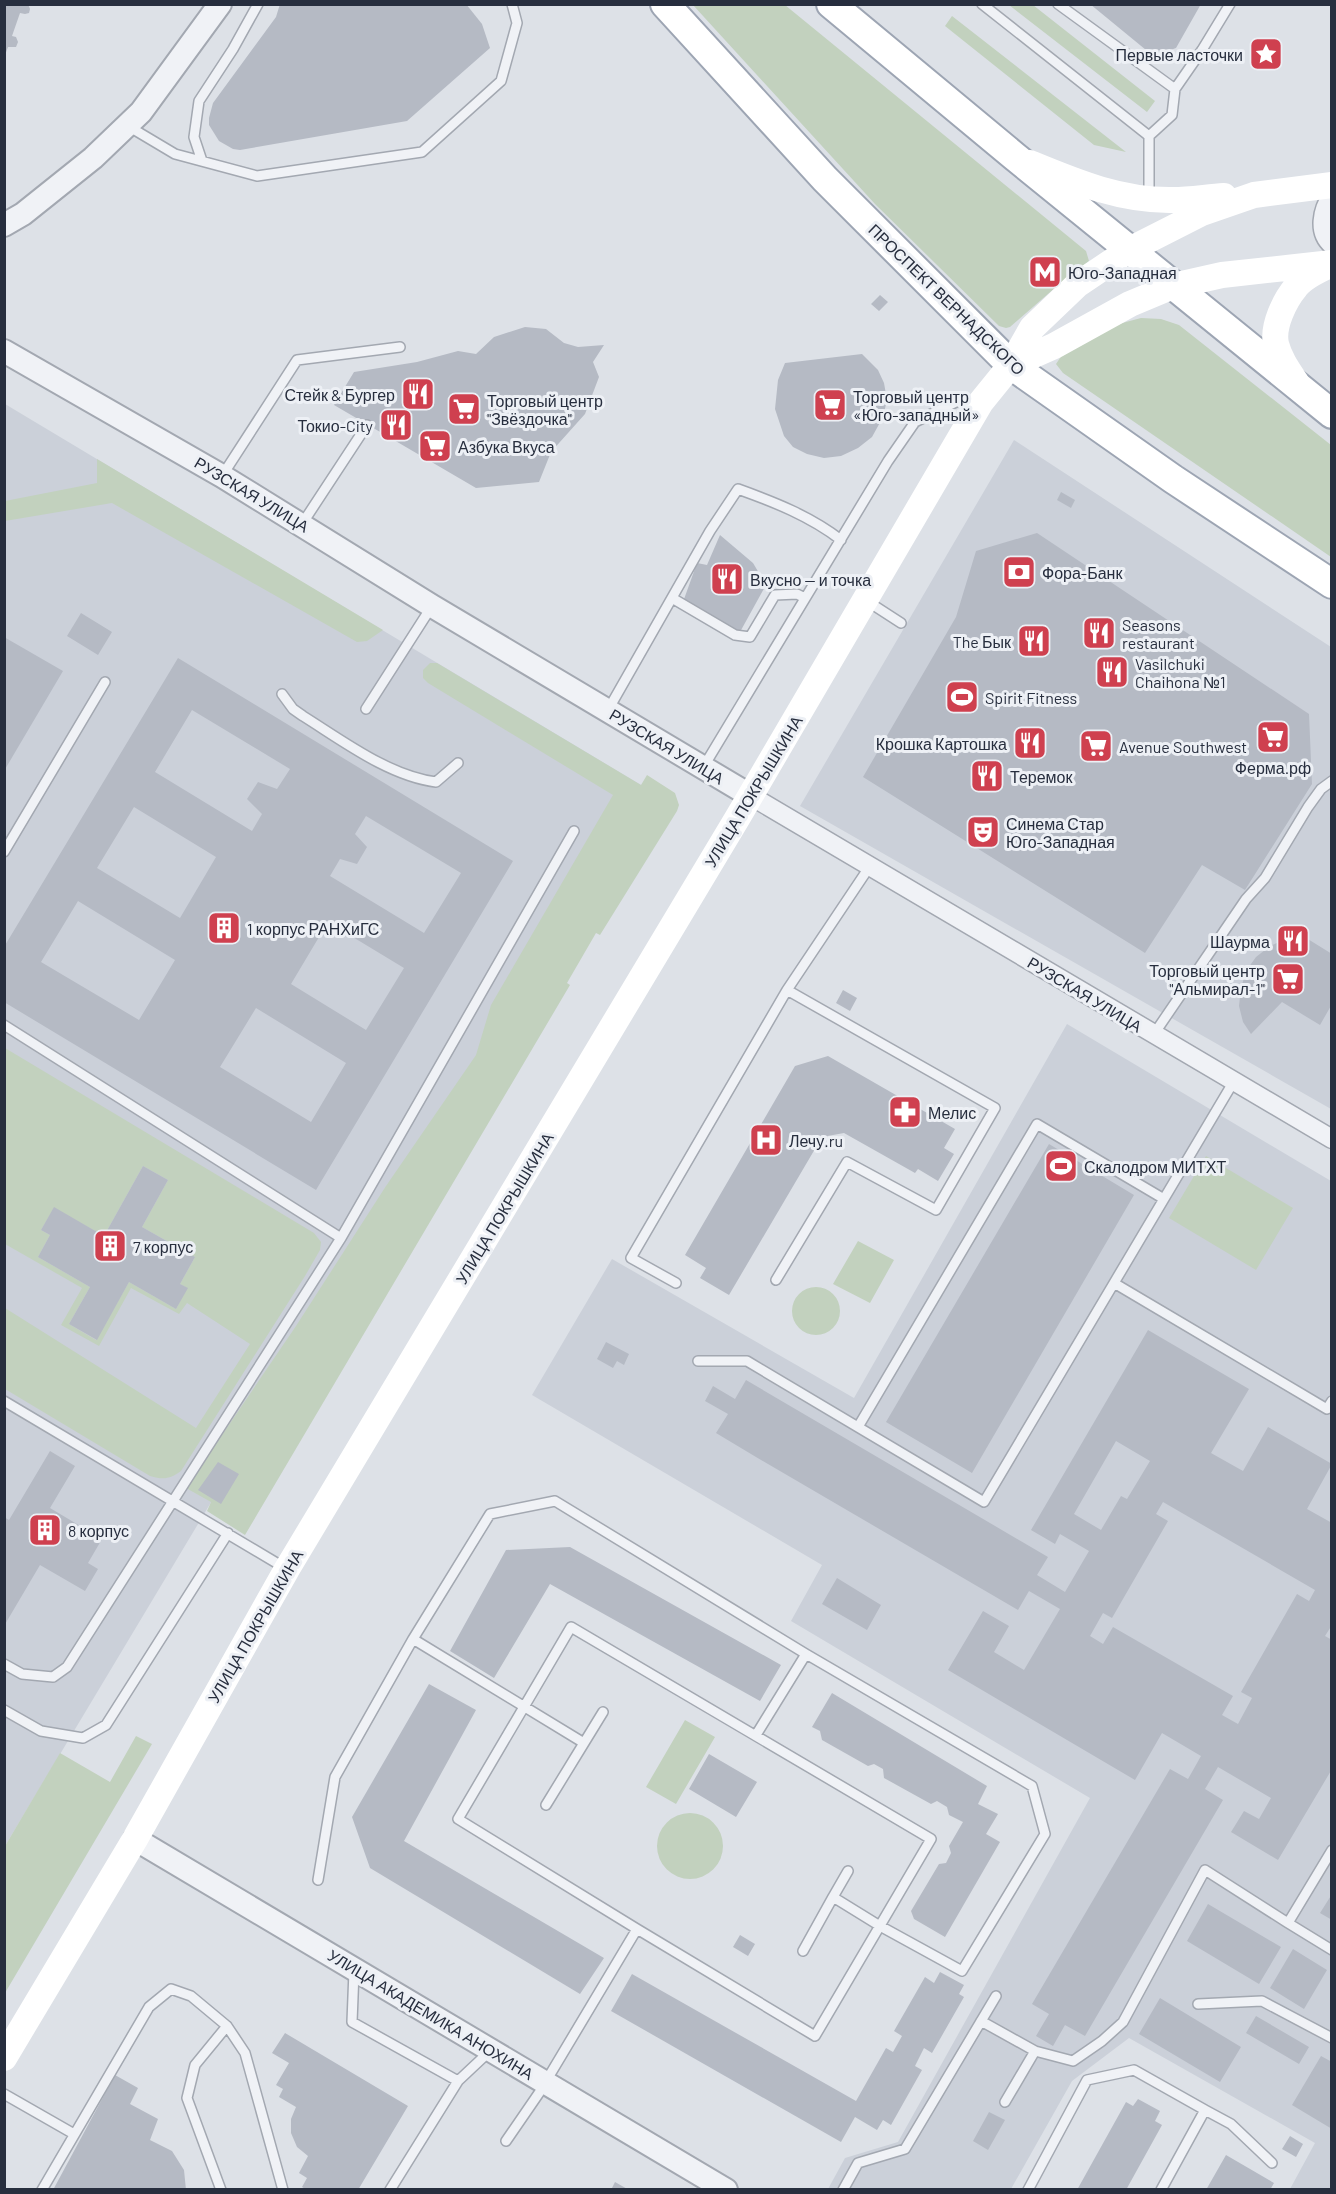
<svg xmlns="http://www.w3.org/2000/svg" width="1336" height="2194" font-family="Barlow,sans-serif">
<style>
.built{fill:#cbd0d9}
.green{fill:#c2d1be;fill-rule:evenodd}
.building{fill:#b5bac4;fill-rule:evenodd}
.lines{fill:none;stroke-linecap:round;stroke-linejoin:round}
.service-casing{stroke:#a3a8b1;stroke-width:12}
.minor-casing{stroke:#a3a8b1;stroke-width:21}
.tertiary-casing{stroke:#a3a8b1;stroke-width:26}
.primary-casing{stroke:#9da5b3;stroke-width:32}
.service{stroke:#f0f2f6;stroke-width:9}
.minor{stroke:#f0f2f6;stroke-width:18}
.tertiary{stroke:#f0f2f6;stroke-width:22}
.secondary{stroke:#fff;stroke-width:26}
.primary{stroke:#fff;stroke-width:28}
.labels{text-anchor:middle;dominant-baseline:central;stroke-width:6;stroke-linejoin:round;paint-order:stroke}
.poi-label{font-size:16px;fill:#272e3e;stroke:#edf0f5;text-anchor:start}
.street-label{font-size:16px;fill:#272e3e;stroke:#edf0f5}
</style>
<rect width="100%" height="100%" fill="#dde1e7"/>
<path class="built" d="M5,404L641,785L5,1846Z
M1014,440L1331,647V1109L800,806Z
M1067,1024L1331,1181V2189H1290L1315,2143L1129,2038L1072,2081L1011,2189H828L845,2158L898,2142L1090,1798L791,1621L822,1565L532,1395L612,1259L854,1398Z"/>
<path class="green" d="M693,5H785L1086,251L1089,261L1056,287L1010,327L1006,328L999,326L875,204Z
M1009,5H1033L1155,101L1147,112Z
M952,16L1126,152L1094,145L945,26Z
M1141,318L1161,319L1179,325L1331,445V557L1063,373L1056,364L1062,355L1111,326Z
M97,459L383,630L367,641L357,642L112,503L5,521V501L97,483Z
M430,663H437L641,785L647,775L675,793L679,805L677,811L600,935L596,933L567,983L570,985L245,1535L207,1511L211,1502L186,1488L296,1326L386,1186L476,1055L491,1005L613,795L428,683L423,678V670Z
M5,1048L314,1233L321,1242L320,1250L305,1276L181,1471C170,1479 164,1480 150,1476L5,1389V1308L196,1428L250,1344L187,1303L179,1314L131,1288L99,1346L61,1325L82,1288L5,1244ZM143,1166L168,1180L142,1227L195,1257L180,1284L187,1288L176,1309L129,1282L96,1340L69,1324L90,1287L38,1257L50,1235L41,1230L54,1208L104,1236Z
M1206,1156L1293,1208L1256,1270L1169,1218Z
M858,1241L894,1260L870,1303L833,1284Z
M792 1311a24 24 0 1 1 48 0a24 24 0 1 1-48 0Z
M685,1720L715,1737L676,1804L646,1787Z
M136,1736L152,1744L5,1993V1846L60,1753L110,1782Z
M657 1846a33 33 0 1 1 66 0a33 33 0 1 1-66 0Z"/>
<path class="building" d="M4,4H28L30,9L29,13L25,14L20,13L12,36L16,37L18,42L16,47H8L5,55Z
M280,4H466L482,24L490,48L407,121L240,150L233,149L219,141L209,125V118L213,103L276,17Z
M1090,4H1201L1176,48L1162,53L1146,50Z
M880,295L888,302L879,311L871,304Z
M525,327L546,329L564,343L578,347L604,345L593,362L599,377L585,414L551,452L539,482L476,488L334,405L354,372L417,362L458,351L476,354L494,337Z
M862,354L878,370L884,383L887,400L883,417L872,437L858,448L841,456L824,458L807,454L793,447L784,436L775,409L778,380L785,363Z
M1061,492L1075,500L1071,508L1057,500Z
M1037,533L1309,714L1312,784L1245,890L1202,865L1145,953L863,777L956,617L976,551Z
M720,535L753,563L766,585L740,632L683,602L697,563L707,565Z
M81,613L112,632L98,655L67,636Z
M4,637L63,671L4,771Z
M178,658L513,861L316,1190L4,1002V947ZM192,710L290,769L277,789L258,782L247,799L262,814L252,831L155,772ZM134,807L216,857L180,918L97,868ZM366,816L461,873L424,933L330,876L340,859L357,864L367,847L355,834ZM78,901L175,960L139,1020L41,962ZM328,922L404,968L366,1030L291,984ZM256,1008L346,1063L311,1122L220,1067Z
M1303,936L1332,954V1004L1320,1025L1282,1002L1251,1034L1243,1022L1239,1006L1241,988L1246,971L1256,957L1270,946L1286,939Z
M843,990L857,998L850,1011L836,1003Z
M828,1056L955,1129L944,1148L954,1154L938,1181L918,1169L915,1173L844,1133L822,1137L729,1295L700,1278L706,1268L685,1255L795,1066Z
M1049,1144L1134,1195L972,1473L886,1422Z
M143,1166L168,1180L142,1227L195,1257L180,1284L188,1288L176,1309L129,1282L97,1340L69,1324L90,1287L38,1257L50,1235L41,1230L54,1207L104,1236Z
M1148,1330L1249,1389L1211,1453L1243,1471L1268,1427L1332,1464L1307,1509L1332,1523V1625L1325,1636L1332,1640V1769L1278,1860L1231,1832L1244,1811L1259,1819L1271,1798L1218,1767L1205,1789L1223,1800L1085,2036L1065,2025L1053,2046L1036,2036L1049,2014L1032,2004L1170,1769L1188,1779L1201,1756L1162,1733L1135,1780L948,1670L983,1611L1009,1626L994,1652L1024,1670L1060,1609L1029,1591L1018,1610L756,1457L716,1433L728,1414L705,1401L713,1386L735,1399L746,1380L1048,1557L1037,1575L1065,1592L1089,1551L1060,1534L1055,1544L1031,1530ZM1116,1441L1150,1461L1127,1499L1121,1496L1101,1530L1074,1514ZM1163,1502L1315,1590L1309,1601L1297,1594L1241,1692L1252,1698L1238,1724L1222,1715L1233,1696L1113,1627L1103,1644L1090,1636L1103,1613L1112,1618L1168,1521L1156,1514Z
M606,1342L629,1354L624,1365L617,1361L613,1368L597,1359Z
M50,1451L75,1466L50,1508L102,1539L88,1563L98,1569L85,1591L40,1565L4,1626V1517L9,1520Z
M218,1462L239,1474L221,1504L198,1490Z
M570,1547L781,1665L760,1701L550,1584L494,1678L450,1651L506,1550Z
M837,1578L881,1605L867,1630L822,1604Z
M429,1684L476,1710L404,1841L604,1958L580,1994L370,1868L352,1817Z
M832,1693L987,1786L978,1804L998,1814L986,1834L1000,1842L945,1937L914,1919L911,1911L939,1864L946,1863L951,1853L949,1846L963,1822L949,1815L947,1807L937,1801L931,1804L884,1778L883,1769L874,1764L868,1766L822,1740L820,1731L812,1727Z
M709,1754L757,1782L736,1817L689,1789Z
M1332,1894V1920L1320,1913Z
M1208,1904L1281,1947L1259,1984L1187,1941Z
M740,1935L755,1944L748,1956L733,1947Z
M1293,1949L1327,1970L1304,2009L1270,1988Z
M940,1972L964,1985L959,1994L964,1997L932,2053L924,2048L915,2066L922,2070L891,2125L883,2120L877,2130L855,2117L841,2142L611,2011L632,1974L856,2101L886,2048L893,2052L902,2036L894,2031L925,1977L934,1983Z
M1160,1998L1241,2047L1220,2082L1139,2034Z
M1256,2016L1309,2047L1299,2064L1246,2033Z
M285,2033L408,2106L358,2190H307L302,2187L307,2178L299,2173L308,2156L297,2147L291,2133V2119L296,2107L279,2097L283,2089L276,2085L289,2063L272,2053Z
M1321,2056L1332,2062V2129L1292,2105Z
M115,2075L138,2088L130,2104L158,2119L150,2140L172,2151L184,2170L186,2190H53Z
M1138,2099L1160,2111L1155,2121L1162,2125L1126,2190H1077L1126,2102L1133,2106Z
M989,2112L1005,2120L988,2150L973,2141Z
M1290,2136L1303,2144L1296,2157L1282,2149Z
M1226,2155L1274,2183L1270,2190H1206Z
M615,2182L629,2190H611Z"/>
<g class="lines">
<g class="service-casing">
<path id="service" d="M982,4L1149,136
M1058,4L1175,89
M128,126L175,154L257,176L422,152L501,81L517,23L512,4
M202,161L194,137L199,101L233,49L258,4
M1149,197V136L1172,115L1175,89L1202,50L1230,4
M222,476L297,360L400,347
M302,524L367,425
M672,598L735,635L750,637L775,595L797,594L805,598
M867,601L901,623
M282,694L293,709L303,716C343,741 389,776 436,782L458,763
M366,709L432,606
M608,710L710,531L738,489C774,502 810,516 841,540
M704,766L888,461L915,422L956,402H978
M4,852L105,682
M4,1025L341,1238L67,1667L53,1677L22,1674L4,1664
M1154,1034L1246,899L1265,878L1308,807L1321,789L1332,781
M341,1238L574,831
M776,1280L847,1162L936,1210L995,1108L787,990
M676,1283L631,1258L787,990L870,866
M1114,1283L1234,1081
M698,1361H747L984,1502L1114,1283L1327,1409L1332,1401
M4,1401L285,1568
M858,1427L1037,1124L1164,1199
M571,1627L931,1839L815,2036L637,1929L458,1819Z
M413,1639L584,1743L546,1805
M4,1710L41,1731L83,1738L106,1725L228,1533
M756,1735L806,1654
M584,1743L603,1712
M1332,1850L1288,1923L1332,1950
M318,1880L335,1777L413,1639L490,1514L555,1501L806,1654L1032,1786L1045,1834L962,1971L880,1926L833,1897L803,1951
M833,1897L848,1871
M354,1971L352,2022L458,2081L491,2050
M1198,2004L1262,2001L1332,2038
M981,2021L1035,2051L1073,2061L1102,2041L1123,2022L1205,1870L1288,1923
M4,2094L74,2134
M1005,2102L1035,2051
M1205,2110L1231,2124L1272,2163
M506,2141L539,2093L637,1929
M42,2190L149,2007L171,1989L191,1996L227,2026L245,2053L283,2190
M221,2190L187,2098L195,2065L227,2026
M390,2190L458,2081
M843,2190L858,2163L905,2149L996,1996
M1028,2190L1087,2080L1134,2070L1205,2110L1161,2190"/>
</g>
<g class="minor-casing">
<path id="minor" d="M1332,195C1322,210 1317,232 1332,245
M751,796L1332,1139"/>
</g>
<g class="tertiary-casing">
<path id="tertiary" d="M4,225L23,214L93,158L141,112L220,4
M4,351L222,476L432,606L751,796
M135,1839L726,2190"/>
</g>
<g class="primary-casing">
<path id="primary" d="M665,4L825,179L1011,365L1173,479L1332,584
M831,4L1014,156L1332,414"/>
</g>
<use href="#service" class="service"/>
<use href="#minor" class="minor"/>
<use href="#tertiary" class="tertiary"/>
<path class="secondary" d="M1030,163C1076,182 1121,201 1173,200C1190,200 1207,197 1224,196
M1011,365L1054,346L1130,304L1173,286L1222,275L1332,263
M1296,382C1288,370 1280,359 1276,344C1272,326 1285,300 1296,287C1304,277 1317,271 1328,266
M4,2058L135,1839L287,1569L738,817L981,402L1011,365L1032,328L1077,285L1129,250L1202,213L1254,195L1332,185"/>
<use href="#primary" class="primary"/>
</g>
<defs>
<g id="sight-square" transform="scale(1.725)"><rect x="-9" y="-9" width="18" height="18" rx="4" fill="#cf404f" stroke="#edf0f5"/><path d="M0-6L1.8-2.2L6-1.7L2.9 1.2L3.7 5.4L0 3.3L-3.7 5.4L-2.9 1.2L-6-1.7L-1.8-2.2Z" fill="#fff"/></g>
<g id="metro-square" transform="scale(1.725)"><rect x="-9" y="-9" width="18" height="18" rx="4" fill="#cf404f" stroke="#edf0f5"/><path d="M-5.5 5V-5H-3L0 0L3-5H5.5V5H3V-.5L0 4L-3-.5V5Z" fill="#fff"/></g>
<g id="restaurant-square" transform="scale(1.725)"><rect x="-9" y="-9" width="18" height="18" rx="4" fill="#cf404f" stroke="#edf0f5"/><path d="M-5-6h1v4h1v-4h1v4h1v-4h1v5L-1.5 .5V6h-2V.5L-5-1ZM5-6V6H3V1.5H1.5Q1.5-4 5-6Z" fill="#fff"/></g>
<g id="supermarket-square" transform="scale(1.725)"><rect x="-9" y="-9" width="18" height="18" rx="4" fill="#cf404f" stroke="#edf0f5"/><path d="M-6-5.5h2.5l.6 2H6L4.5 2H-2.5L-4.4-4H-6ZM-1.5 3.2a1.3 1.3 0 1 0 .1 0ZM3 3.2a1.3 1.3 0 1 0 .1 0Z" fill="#fff"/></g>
<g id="bank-square" transform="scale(1.725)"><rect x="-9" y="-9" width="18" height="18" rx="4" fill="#cf404f" stroke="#edf0f5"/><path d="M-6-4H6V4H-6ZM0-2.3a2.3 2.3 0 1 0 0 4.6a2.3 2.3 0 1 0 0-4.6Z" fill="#fff"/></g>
<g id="stadium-square" transform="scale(1.725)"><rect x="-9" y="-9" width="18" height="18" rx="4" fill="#cf404f" stroke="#edf0f5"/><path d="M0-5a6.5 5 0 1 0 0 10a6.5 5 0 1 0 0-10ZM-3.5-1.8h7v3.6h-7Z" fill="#fff"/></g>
<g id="theatre-square" transform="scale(1.725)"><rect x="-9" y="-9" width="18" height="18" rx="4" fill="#cf404f" stroke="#edf0f5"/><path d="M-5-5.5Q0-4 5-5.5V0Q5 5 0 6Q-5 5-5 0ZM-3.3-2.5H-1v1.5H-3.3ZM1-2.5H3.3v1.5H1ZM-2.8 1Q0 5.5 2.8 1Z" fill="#fff"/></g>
<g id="building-square" transform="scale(1.725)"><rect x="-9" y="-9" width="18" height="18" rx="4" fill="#cf404f" stroke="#edf0f5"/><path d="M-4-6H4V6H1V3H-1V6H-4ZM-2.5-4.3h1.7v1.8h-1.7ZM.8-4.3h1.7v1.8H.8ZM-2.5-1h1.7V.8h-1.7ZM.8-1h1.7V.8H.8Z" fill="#fff"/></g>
<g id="pharmacy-square" transform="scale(1.725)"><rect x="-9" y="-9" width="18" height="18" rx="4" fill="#cf404f" stroke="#edf0f5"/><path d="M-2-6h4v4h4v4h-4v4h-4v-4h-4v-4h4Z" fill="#fff"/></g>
<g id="hospital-square" transform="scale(1.725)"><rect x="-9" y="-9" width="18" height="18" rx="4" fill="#cf404f" stroke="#edf0f5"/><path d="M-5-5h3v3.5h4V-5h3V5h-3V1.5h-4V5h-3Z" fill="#fff"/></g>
</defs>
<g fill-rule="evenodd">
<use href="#sight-square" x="1266" y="54"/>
<use href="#metro-square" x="1045" y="272"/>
<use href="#restaurant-square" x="418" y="394"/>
<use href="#supermarket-square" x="830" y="405"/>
<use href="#supermarket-square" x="464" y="409"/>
<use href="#restaurant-square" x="396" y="425"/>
<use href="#supermarket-square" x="435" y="446"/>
<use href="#bank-square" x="1019" y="572"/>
<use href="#restaurant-square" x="727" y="579"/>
<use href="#restaurant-square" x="1099" y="633"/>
<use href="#restaurant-square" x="1034" y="641"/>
<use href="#restaurant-square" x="1112" y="672"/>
<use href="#stadium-square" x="962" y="697"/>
<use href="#supermarket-square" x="1273" y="737"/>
<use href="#restaurant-square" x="1030" y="743"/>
<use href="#supermarket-square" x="1096" y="746"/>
<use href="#restaurant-square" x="987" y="776"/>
<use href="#theatre-square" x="983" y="832"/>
<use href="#building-square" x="224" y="928"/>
<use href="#restaurant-square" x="1293" y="941"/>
<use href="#supermarket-square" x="1288" y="979"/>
<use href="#pharmacy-square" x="905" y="1112"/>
<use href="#hospital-square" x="766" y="1140"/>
<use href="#stadium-square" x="1061" y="1166"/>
<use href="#building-square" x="110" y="1246"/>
<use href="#building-square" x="45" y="1530"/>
</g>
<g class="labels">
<g class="poi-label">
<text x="1243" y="54" text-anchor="end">Первые ласточки</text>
<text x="1068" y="272">Юго-Западная</text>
<text x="395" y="394" text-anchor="end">Стейк &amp; Бургер</text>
<text x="853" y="396">Торговый центр<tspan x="853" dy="18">«Юго-западный»</tspan></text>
<text x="487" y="400">Торговый центр<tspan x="487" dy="18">"Звёздочка"</tspan></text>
<text x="373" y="425" text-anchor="end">Токио-City</text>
<text x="458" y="446">Азбука Вкуса</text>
<text x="1042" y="572">Фора-Банк</text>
<text x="750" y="579">Вкусно — и точка</text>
<text x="1122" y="624">Seasons<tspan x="1122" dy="18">restaurant</tspan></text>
<text x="1011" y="641" text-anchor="end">The Бык</text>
<text x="1135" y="663">Vasilchuki<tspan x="1135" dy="18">Chaihona №1</tspan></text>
<text x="985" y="697">Spirit Fitness</text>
<text x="1007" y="743" text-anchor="end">Крошка Картошка</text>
<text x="1119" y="746">Avenue Southwest</text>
<text x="1273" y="767" text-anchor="middle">Ферма.рф</text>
<text x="1010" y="776">Теремок</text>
<text x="1006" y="823">Синема Стар<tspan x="1006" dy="18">Юго-Западная</tspan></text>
<text x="247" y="928">1 корпус РАНХиГС</text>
<text x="1270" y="941" text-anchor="end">Шаурма</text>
<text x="1265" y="970" text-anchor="end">Торговый центр<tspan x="1265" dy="18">"Альмирал-1"</tspan></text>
<text x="928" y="1112">Мелис</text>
<text x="789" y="1140">Лечу.ru</text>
<text x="1084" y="1166">Скалодром МИТХТ</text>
<text x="133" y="1246">7 корпус</text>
<text x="68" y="1530">8 корпус</text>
</g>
<g class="street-label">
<text transform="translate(947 299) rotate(44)">ПРОСПЕКТ ВЕРНАДСКОГО</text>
<text transform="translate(252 494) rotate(31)">РУЗСКАЯ УЛИЦА</text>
<text transform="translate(667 746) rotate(31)">РУЗСКАЯ УЛИЦА</text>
<text transform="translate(753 791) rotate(-59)">УЛИЦА ПОКРЫШКИНА</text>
<text transform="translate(1085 994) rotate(31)">РУЗСКАЯ УЛИЦА</text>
<text transform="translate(504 1208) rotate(-59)">УЛИЦА ПОКРЫШКИНА</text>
<text transform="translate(255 1626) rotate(-60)">УЛИЦА ПОКРЫШКИНА</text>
<text transform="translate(431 2014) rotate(31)">УЛИЦА АКАДЕМИКА АНОХИНА</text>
</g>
</g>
<rect width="1336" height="2194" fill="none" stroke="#272e3e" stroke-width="12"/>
</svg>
